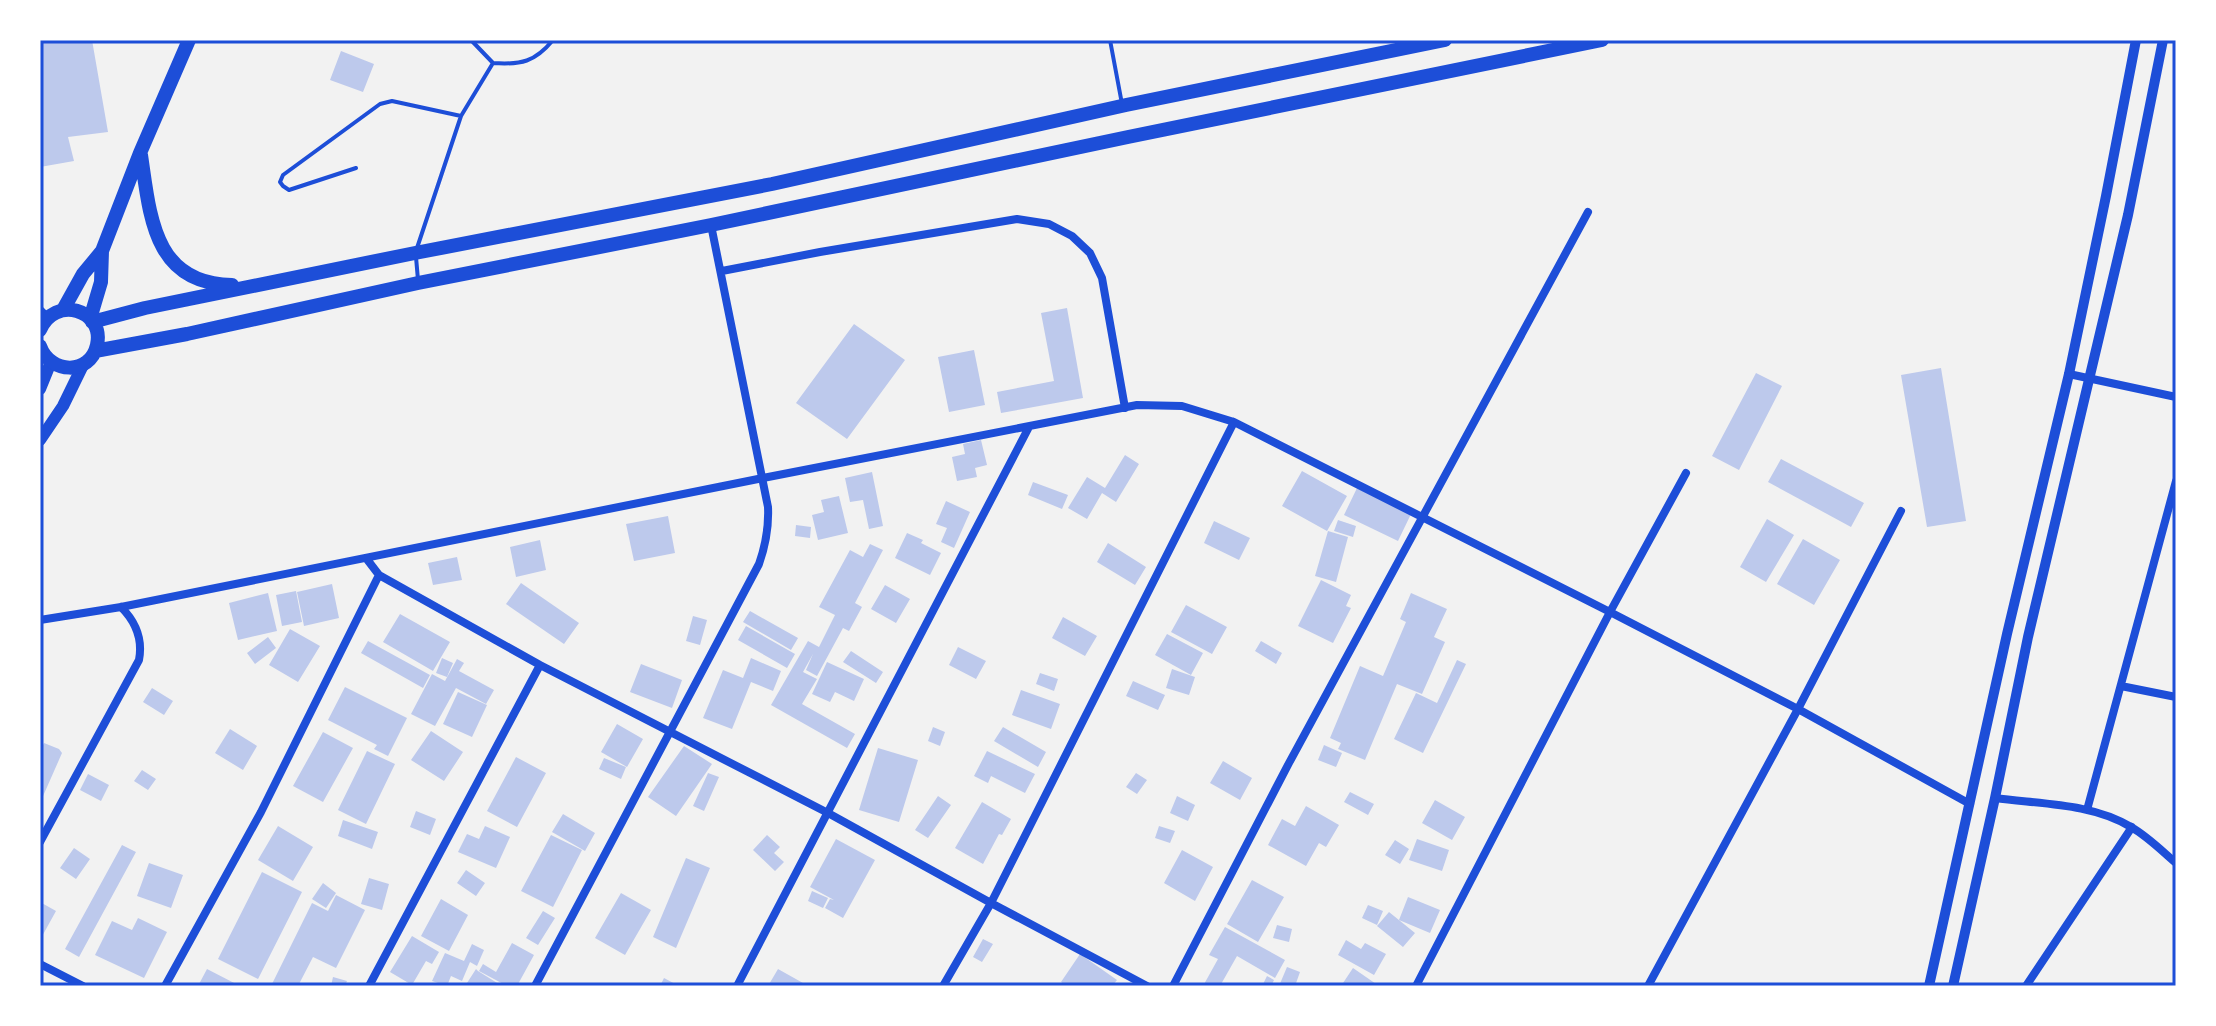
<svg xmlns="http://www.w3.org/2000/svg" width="2216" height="1026" font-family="'Asap Condensed',sans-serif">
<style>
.building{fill:#bdc9ec}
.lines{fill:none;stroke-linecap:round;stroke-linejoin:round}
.service{stroke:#1d4ed8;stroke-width:4}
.minor{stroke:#1d4ed8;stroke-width:8}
.tertiary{stroke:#1d4ed8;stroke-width:10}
.secondary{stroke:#1d4ed8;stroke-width:12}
.primary{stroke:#1d4ed8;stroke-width:14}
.neatline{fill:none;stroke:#1d4ed8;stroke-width:3}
</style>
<rect width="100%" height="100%" fill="#f2f2f2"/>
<path class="building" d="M40,40H92L108,132L68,137L74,161L40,167Z
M341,51L374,64L363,92L330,80Z
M1067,308L1083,398L1001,413L997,392L1054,381L1041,313Z
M854,324L905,360L847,439L796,403Z
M974,350L985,405L949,412L938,357Z
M1941,368L1966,521L1927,527L1901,375Z
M1756,373L1782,386L1739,470L1712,456Z
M981,440L987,465L975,468L977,477L957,481L952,457L965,454L963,444Z
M1125,455L1139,464L1116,502L1102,493L1087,519L1068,508L1087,477L1105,488Z
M1781,459L1864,503L1851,527L1768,482Z
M1302,471L1347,496L1327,531L1282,506Z
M872,472L883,526L869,529L863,500L850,502L845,478Z
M1033,482L1068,495L1062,509L1028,495Z
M1357,488L1411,514L1398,541L1344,515Z
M839,496L848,533L818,540L812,515L824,512L821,500Z
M946,501L970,512L954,548L941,542L947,528L936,524Z
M668,516L675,553L634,561L626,524Z
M1767,519L1794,535L1766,582L1740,567Z
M1338,520L1356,526L1353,537L1334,531Z
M1214,521L1250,538L1239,560L1204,543Z
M796,525L811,527L810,538L795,536Z
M1328,531L1348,537L1336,582L1315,576Z
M907,533L923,540L921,543L941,553L930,575L895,558Z
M1803,539L1840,560L1814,605L1777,584Z
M540,540L546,570L516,577L510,547Z
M1108,543L1146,567L1135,585L1097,562Z
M870,544L883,550L855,603L862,607L849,631L843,628L817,676L806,670L813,654L803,672L817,679L802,704L855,734L847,748L771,705L808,641L819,647L835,615L819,607L850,550L863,557Z
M457,557L462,580L433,585L428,563Z
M1321,580L1351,595L1346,606L1351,608L1333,643L1298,626Z
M521,583L579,623L564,644L506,604Z
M332,584L339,618L304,626L297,592Z
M885,585L910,599L896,623L871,609Z
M296,591L302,622L282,626L276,595Z
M268,593L277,631L238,640L229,603Z
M1411,593L1447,609L1434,637L1445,642L1422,694L1397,684L1365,760L1338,749L1341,743L1330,738L1360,666L1383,676L1406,622L1400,619Z
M1186,605L1227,627L1212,654L1171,632Z
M750,611L798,638L791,650L743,622Z
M400,614L450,642L433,671L383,642Z
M693,616L707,620L700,645L686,641Z
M1063,617L1097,636L1085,656L1052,638Z
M746,626L795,654L787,668L738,640Z
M290,629L320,646L298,682L269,665Z
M1167,634L1203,653L1191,675L1155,655Z
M268,637L276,648L255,664L247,653Z
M368,641L430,675L423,688L361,653Z
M1261,641L1282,653L1276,664L1255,651Z
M958,647L986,661L976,679L949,665Z
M851,651L883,672L876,683L843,662Z
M442,658L453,663L447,677L436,673Z
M751,658L781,671L773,691L751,682L732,729L703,718L723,670L743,678Z
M457,659L464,663L459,671L494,690L486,704L456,688L435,726L411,714L432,674L445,681Z
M1457,660L1466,664L1423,753L1394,739L1416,693L1437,703Z
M827,662L864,679L854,701L835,692L830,702L812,694Z
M641,664L682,680L672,708L630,692Z
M1172,669L1195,677L1189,695L1166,688Z
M1040,673L1058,679L1054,691L1036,684Z
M1133,681L1165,695L1158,710L1126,696Z
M345,687L407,718L388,756L374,749L377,745L328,720Z
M152,688L173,701L164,715L143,702Z
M1021,690L1060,704L1051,729L1012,715Z
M458,692L487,705L472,737L443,724Z
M617,724L643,739L627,767L601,752Z
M933,727L945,732L940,746L928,741Z
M1003,727L1046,752L1038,767L994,741Z
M230,729L257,746L243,770L215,753Z
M431,731L463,752L444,781L411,760Z
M323,732L353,748L323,802L293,786Z
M44,743L59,749L62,753L40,803V751Z
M1324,745L1342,753L1336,767L1318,760Z
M684,746L712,764L676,816L648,797Z
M878,748L918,760L899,822L859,810Z
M367,751L395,764L366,824L338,810Z
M987,751L1035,774L1025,793L991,776L988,783L974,776Z
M516,757L546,773L517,827L487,811Z
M604,758L626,767L621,779L599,769Z
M1223,761L1252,778L1240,800L1210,783Z
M142,770L156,779L148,790L134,781Z
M708,773L719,777L704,811L693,806Z
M1136,773L1147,780L1137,794L1126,787Z
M88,774L109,785L101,801L80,790Z
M1350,792L1374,804L1368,815L1344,802Z
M938,796L951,805L928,838L915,830Z
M1177,796L1195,805L1188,821L1170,813Z
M1435,800L1465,817L1452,840L1422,823Z
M982,802L1011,819L1002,835L999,834L983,864L955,848Z
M1306,806L1339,825L1326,847L1319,843L1306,866L1268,845L1282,819L1295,826Z
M416,811L436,819L430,835L410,827Z
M563,814L595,833L585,851L552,832Z
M343,820L378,832L372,849L338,836Z
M278,826L313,847L293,881L258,860Z
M485,826L510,837L496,868L458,852L467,834L479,839Z
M1159,826L1175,831L1170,843L1155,838Z
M551,835L582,850L553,907L521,891Z
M767,835L780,847L774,853L784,862L775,871L753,850Z
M836,839L875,860L843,918L825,908L830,899L834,900L810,887Z
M1417,839L1449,850L1442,871L1409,860Z
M1395,840L1409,849L1400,864L1385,855Z
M122,845L136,852L79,957L65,949Z
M74,848L90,859L76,879L60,868Z
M1182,850L1213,867L1195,901L1164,883Z
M686,858L710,868L676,948L653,937Z
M149,863L183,875L171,908L137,896Z
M466,870L485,883L476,896L457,883Z
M262,872L302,892L258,979L218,959Z
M369,878L389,884L382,910L361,904Z
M1252,880L1284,897L1258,942L1227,924Z
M323,883L336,893L326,908L312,899Z
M812,891L828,898L823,908L808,901Z
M621,893L651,910L625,955L595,938Z
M336,895L365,910L336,968L313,957L298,986H271L312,903L328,911Z
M1408,897L1440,910L1430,933L1399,920Z
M441,899L468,915L449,951L421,936Z
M40,902L56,911L40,940Z
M1368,905L1383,911L1377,925L1362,918Z
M543,911L555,918L538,945L526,938Z
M1389,912L1415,933L1403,947L1377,926Z
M138,918L167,932L144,978L95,955L112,921L132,930Z
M1277,925L1292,929L1289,942L1273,938Z
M1225,927L1285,960L1275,978L1237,956L1220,986H1203L1218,959L1209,955Z
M412,936L439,952L432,964L426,961L412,985L390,972Z
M983,939L993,944L982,962L973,957Z
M1346,940L1361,949L1365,943L1386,954L1374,975L1338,955Z
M512,943L534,955L517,986H507L479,971L483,964L496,972Z
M472,944L484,950L477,966L470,962L462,981L451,976L447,986L432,981L445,953L464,961Z
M1080,954L1117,980L1112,986H1066L1061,982Z
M1287,967L1300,972L1295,986H1279Z
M1353,968L1379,986H1341Z
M207,969L240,986H198Z
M476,969L478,971L502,986H471L467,983Z
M778,969L803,983L802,986H768Z
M1267,976L1274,980L1271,986H1262Z
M333,977L347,981L345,986H331Z
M664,978L679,986H660Z"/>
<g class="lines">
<path class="service" d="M471,40L493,63C521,65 535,62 553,40
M1110,40L1122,104
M356,168L289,190L283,186L280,182L283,175L380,104L392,101L461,116
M417,248L461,116L493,63
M416,257L418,280
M40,307L47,314"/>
<path class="minor" d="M722,271L820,252L1017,219L1049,224L1072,236L1090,253L1102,278L1125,408
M2069,374L2176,397
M366,558L379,575L540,665L828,813L991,903L1147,986
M40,620L121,607L763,478L1137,405L1182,406L1234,422L1610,612L1798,709L1970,804
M2121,686L2176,697
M1995,798C2039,804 2092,803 2131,827C2147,836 2162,851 2176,863
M2087,810L2176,481
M40,842L139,660C143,639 136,622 121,607
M40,964L83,986
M165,986L261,812L379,575
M369,986L540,665
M535,986L759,564C766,544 769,528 768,507L711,225
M737,986L1029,427
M943,986L991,903L1234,422
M1173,986L1289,763L1588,212
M1416,986L1610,612L1686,473
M1648,986L1798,709L1901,511
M2026,986L2132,827"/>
<path class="tertiary" d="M1929,986L2007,634L2069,374L2106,196L2136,40
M1953,986L1995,798L2028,637L2128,215L2163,40"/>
<path class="secondary" d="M40,389L51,362
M40,440L63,406L84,363"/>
<path class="primary" d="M141,155C150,215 153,284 232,285
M63,310L83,274L102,251
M90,319L101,282L102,251L140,153L189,40
M92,322L145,308L415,253L772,184L1126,105L1445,40
M40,330C54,295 105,309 97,345C90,376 50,374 40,346
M95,351L187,334L418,283L711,225L1128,137L1602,40"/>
</g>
<rect width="2216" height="1026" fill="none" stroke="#ffffff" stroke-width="84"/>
<rect x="42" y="42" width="2132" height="942" class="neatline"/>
</svg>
